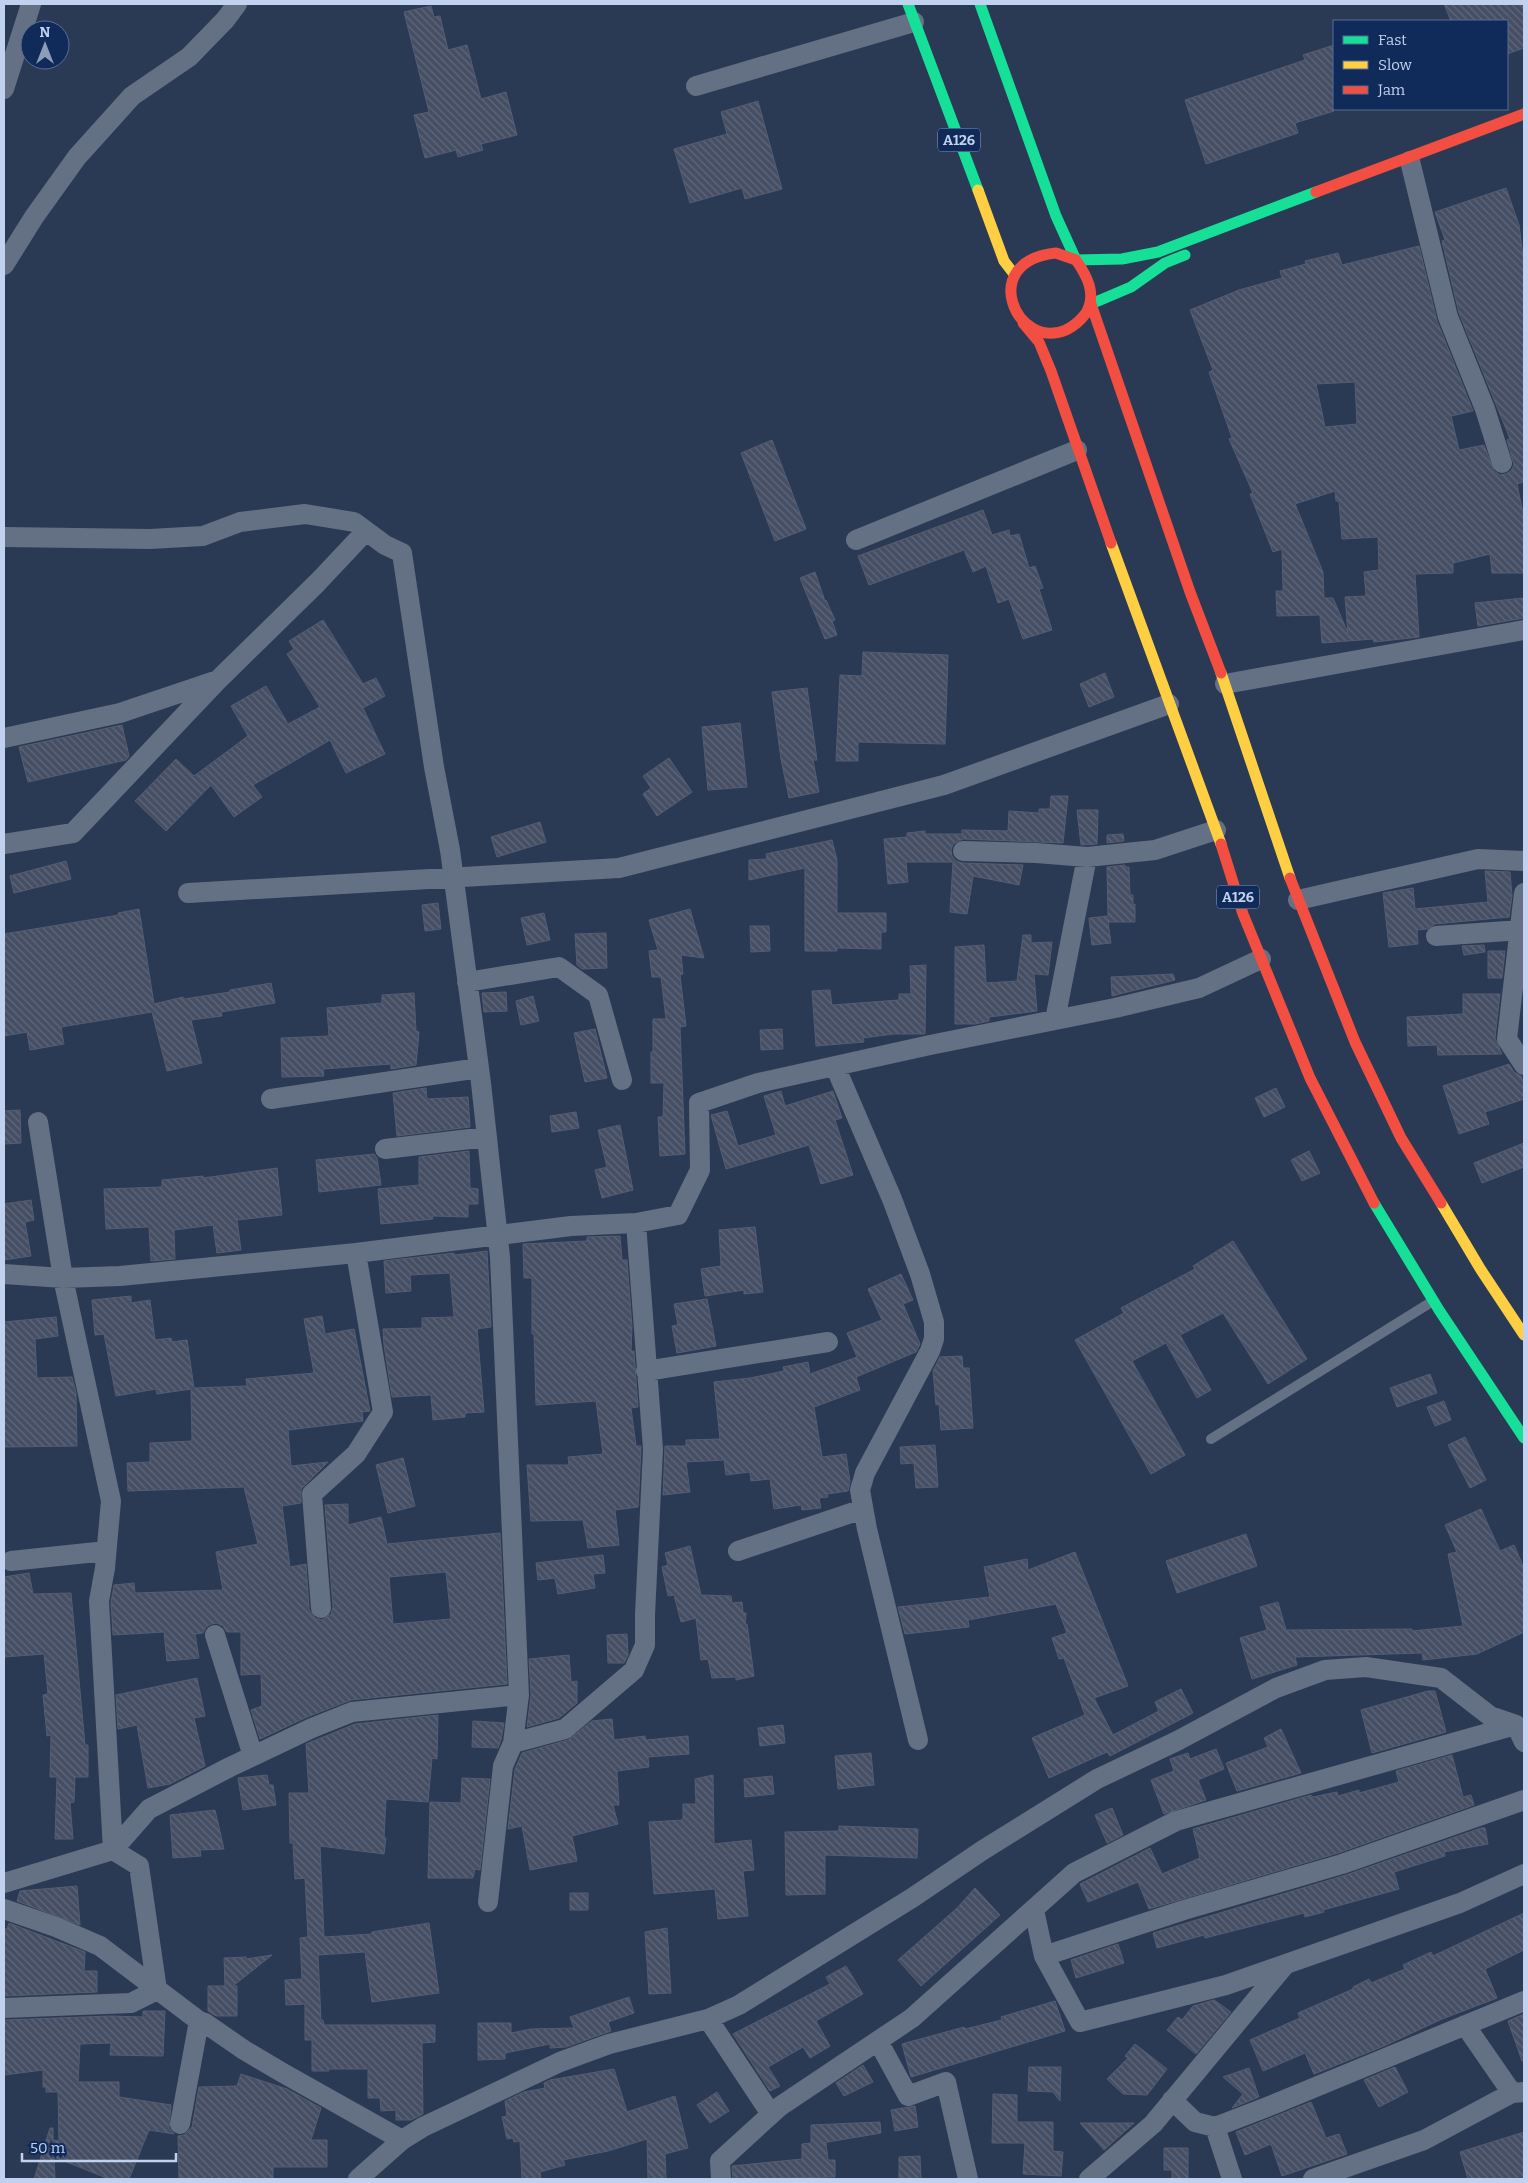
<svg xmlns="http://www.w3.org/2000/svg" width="1528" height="2183" font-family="Bitter,serif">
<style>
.building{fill:url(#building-back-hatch);stroke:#555c74;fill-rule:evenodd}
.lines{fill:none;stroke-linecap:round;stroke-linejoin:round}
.lane{stroke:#647083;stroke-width:10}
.street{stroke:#647083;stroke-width:20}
.fast{stroke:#16e098;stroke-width:11}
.slow{stroke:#ffcf43;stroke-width:11}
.jam{stroke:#f24e42;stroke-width:11}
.labels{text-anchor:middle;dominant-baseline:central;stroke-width:4.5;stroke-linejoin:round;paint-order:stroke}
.shield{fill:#102b59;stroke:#8ba0c2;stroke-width:1}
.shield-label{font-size:14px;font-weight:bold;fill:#c0d2ef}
</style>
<defs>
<pattern id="building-back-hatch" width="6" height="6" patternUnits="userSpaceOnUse" patternTransform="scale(1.25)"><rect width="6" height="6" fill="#454e63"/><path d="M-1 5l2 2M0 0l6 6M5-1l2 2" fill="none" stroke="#5e677a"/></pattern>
</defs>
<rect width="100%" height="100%" fill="#2b3a54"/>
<path class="building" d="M1444,4H1524V48L1507,54V21H1451Z
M431,6L434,17L440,16L448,50L467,45L481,99L506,92L517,135L481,144L483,150L458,157L456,150L425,158L414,115L429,112L404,12Z
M1334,45V111L1295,123L1298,133L1206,164L1185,100L1305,60L1303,55Z
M758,101L782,189L745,199L742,188L690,203L674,149L727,134L721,112Z
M1506,188L1519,225L1524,265V482L1517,484L1524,518V573H1492L1490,554L1453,563V573L1415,574L1419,637L1374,642L1373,639L1322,643L1320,615L1277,616L1276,591H1283L1282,549L1273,552L1250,494L1253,493L1229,439L1232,438L1209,372L1213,370L1190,310L1239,290L1282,278L1280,271L1306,264L1305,261L1338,253L1342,265L1419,246L1437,321L1473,411L1451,416L1459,450L1484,445L1494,471L1500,475L1506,474L1511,471L1514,465L1507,440L1510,439L1459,313L1442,241L1445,240L1435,212ZM1355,382L1357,424L1325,427L1316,384ZM1335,491L1336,501H1339L1342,539L1378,537L1379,570L1364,572L1366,596L1345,597L1348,633L1333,598H1324L1323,572L1295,504Z
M772,440L806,529L775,541L741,453Z
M983,510L992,535L1009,530L1010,536L1019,534L1029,568L1035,566L1043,588L1039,589L1052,630L1023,639L1009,599L998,603L986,566L973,572L964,550L869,585L858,556Z
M815,572L825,601L826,600L835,620L832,621L837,635L825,639L800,578Z
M1524,598V618L1478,626L1475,603Z
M323,620L363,684L376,678L385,696L363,708L385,754L346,773L330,740L253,785L262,797L234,817L211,785L166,831L135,801L176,759L194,776L248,736L231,706L266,686L288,724L320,707L287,654L294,649L289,641Z
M863,652L948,655L945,744L858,742V761H836L840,675L862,676Z
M1105,673L1114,697L1089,707L1080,684Z
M807,688L817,760H813L819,792L789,798L781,759L772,692Z
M740,723L747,787L708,790L702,727Z
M122,725L129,756L126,760L28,782L19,747Z
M669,758L692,792L657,816L643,794L651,788L643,776Z
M1051,796H1068L1063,843L963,839L953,844L951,850L952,856L956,861L962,863L1023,865L1019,885L973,876L967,914L950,912L953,862H906L908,882L888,884L884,839L907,837V833L925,831V834H962V830L1008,831L1009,811L1039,813V809H1050Z
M1077,810H1098L1097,844L1081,845Z
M540,822L546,842L497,857L491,837Z
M1123,834L1124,841L1107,843V835Z
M832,840L837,860V913H886V932H881V949L837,948V951H805V868L749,880V860L767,859L766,854Z
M66,861L71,879L14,893L10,876Z
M1125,865V867H1129L1130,895H1133V905L1135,904V922H1108L1111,943L1092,945L1089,918L1108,916L1107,867Z
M1485,871L1510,872L1512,896L1509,917L1435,924L1427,929L1417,930L1418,944L1389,947L1383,893L1413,888L1415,909L1488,902Z
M438,903L441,929L425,931L422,905Z
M139,909L154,1004L183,997L184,999L230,992V990L271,983L275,1003L221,1012L222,1016L191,1020L202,1063L167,1071L152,1012L61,1027L64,1044L30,1050L27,1032L4,1036V934L119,915L118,913Z
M690,909L704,958L681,955L683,974L680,975L686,1026L680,1027L685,1154L660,1156L658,1117H663L664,1083H651V1052H653V1019H666L661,977H652L649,951L658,950L649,920Z
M544,913L550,940L527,945L521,918Z
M750,926H769L770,951L751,952Z
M606,933L607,968L582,969L577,965L575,934Z
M1023,935H1031V943L1052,942L1048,975L1034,974L1037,1011L989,1017V1021L975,1024H955V947L984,945L986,983L1017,981Z
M1484,945L1485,952L1464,955L1462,946Z
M1488,951H1505L1502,978H1488Z
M926,965L925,1034H893L863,1038L864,1042L816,1046L812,991L830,990L832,1005L899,1000V994H911L910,966Z
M1173,974L1175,980L1112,996L1111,977Z
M506,992L507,1011L484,1012L482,993Z
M414,993L416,1031L419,1032L416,1065L391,1069V1064L323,1069L324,1076L282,1077L281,1038L329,1036L327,1008L382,1003V995Z
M1463,994H1500L1495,1038L1502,1054L1438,1055L1437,1045L1408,1046L1407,1017L1463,1014Z
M533,996L539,1021L521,1025L516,1001Z
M595,1029L607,1078L585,1082L574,1033Z
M782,1029L783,1049L761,1050L760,1030Z
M1509,1064L1514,1072L1521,1076L1524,1085V1099L1485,1112L1489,1124L1459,1134L1443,1086Z
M426,1088L427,1099L468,1097L470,1127L397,1136L393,1093Z
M1276,1088L1285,1107L1264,1117L1255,1098Z
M781,1091L785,1106L833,1091L842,1118L835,1120L853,1175L821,1184L809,1145L726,1169L711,1115L727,1111L738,1146L776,1135L764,1096Z
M20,1110L21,1143L4,1144V1111Z
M576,1112L579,1128L552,1132L550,1116Z
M620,1125L633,1190L602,1198L595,1170L607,1167L598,1130Z
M1524,1143V1167L1482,1183L1474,1163Z
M469,1151L470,1188L478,1189V1204H468V1217L432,1216L433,1219L381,1224L378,1189L419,1185V1157Z
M1309,1151L1320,1173L1302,1181L1291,1160Z
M374,1154L377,1158L381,1185L319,1192L316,1160Z
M277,1168L282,1215L237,1220L241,1250L217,1253L213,1225L174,1230L175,1259L151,1261L149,1227L106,1229L104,1189L162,1187V1180L203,1176V1178Z
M31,1200L34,1220L25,1222L31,1256L4,1260V1204Z
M755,1227L763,1292L744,1294V1290L705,1296L701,1269L721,1266L719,1230Z
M620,1236L622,1260H627L632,1327L631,1351H634L638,1407L631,1408L636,1446H641V1449L638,1507L615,1510L619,1545L588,1548L583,1520L531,1521L527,1465H569L568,1457L603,1454L596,1401L536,1405L534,1334H532V1278H524L523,1244L587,1241V1237Z
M1233,1241L1307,1359L1268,1384L1223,1313L1180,1335L1211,1390L1197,1398L1166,1343L1132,1361L1185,1455L1151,1474L1075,1340L1124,1313L1121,1308L1195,1269L1193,1266Z
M487,1251L491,1327L477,1329L484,1412L465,1413V1417L433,1420L431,1395L392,1397L384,1345L383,1329L422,1328V1318L454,1317L450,1273L410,1275L411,1291L386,1293L384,1261L454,1253L455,1255Z
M901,1274L913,1300L903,1304L920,1344L916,1352L856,1377L860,1390L814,1407L822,1457L846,1454L850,1482L848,1491L827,1494L828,1497L819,1498L821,1508L802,1510L801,1505L774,1509L770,1479L751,1481L750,1472L726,1475L724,1460L686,1462L690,1492L663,1495L665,1446H686V1440L720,1439L714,1382L750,1378L784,1371L783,1367L808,1362L810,1374L857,1357L847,1333L882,1320L868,1289Z
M131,1296V1303L150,1300L155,1340L171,1338L172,1342L187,1340L194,1388L247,1386L246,1379L314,1373L304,1319L322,1316L325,1334L354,1329L370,1411L362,1412L363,1421L288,1430L291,1466L328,1462L301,1489V1503L282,1506L290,1567L306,1564L309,1609L315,1618L322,1620L331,1614L333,1607L325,1505L348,1504V1525L381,1517L387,1544L500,1533L507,1684L351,1700L307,1717L260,1739L251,1710L262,1706L261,1674L241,1675V1632H227L223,1626L217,1623L211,1624L206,1627L203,1633L195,1634L199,1658L167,1661L164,1632L113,1635L111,1602L114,1585L134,1583L135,1593L223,1590L216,1552L258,1544L244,1487L128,1491L127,1463L150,1462V1443L192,1441L191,1389L157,1394L156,1389L116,1396L104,1334L95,1335L92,1300ZM446,1572L451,1619L393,1624L389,1577Z
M707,1299L716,1346L677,1353L672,1326L678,1325L674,1304Z
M56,1317L58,1336L35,1339L37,1378L72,1377L76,1393L77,1446L4,1447V1322Z
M962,1356L963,1368H969L973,1428L941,1430L939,1404L936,1405L933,1371L940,1357Z
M1430,1374L1437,1393L1397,1407L1390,1388Z
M1444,1401L1451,1420L1435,1426L1427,1407Z
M1465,1437L1486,1480L1470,1488L1448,1445Z
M935,1445L938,1487L916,1488L914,1463L901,1464L900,1447Z
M403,1458L415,1506L388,1513L376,1465Z
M1481,1509L1500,1551L1514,1545L1524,1568V1632L1477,1654L1423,1660L1422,1653L1295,1657L1297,1665L1252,1679L1240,1638L1267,1630L1260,1607L1278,1602L1286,1630L1412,1629V1631L1463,1626L1448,1554L1457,1552L1445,1525Z
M1246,1534L1257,1566L1177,1593L1166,1561Z
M690,1546L701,1595L731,1596L732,1603L742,1602L743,1613H746L745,1624H747L754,1676L736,1680V1677L712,1678L708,1659L701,1660L696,1618L681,1622L674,1595L668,1596L662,1567L668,1565L665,1553Z
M1075,1552L1128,1686L1094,1698L1113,1735L1159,1711L1155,1702L1181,1689L1193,1713L1110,1756L1107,1752L1049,1778L1032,1738L1085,1715L1064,1658L1059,1659L1052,1638L1067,1633L1056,1604L968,1620L969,1627L905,1634L898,1607L990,1597L984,1567L1027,1559L1028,1570Z
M603,1555L605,1573L593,1574L595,1588L558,1594L555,1578L538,1580L536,1563Z
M29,1573L33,1594L71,1593L85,1745H88V1777H75L74,1802L70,1803L73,1839H55L57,1777H50L51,1735L47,1736L43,1695L48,1694L44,1654L4,1657V1577Z
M627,1634L628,1655L624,1663H608L607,1635Z
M569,1655L571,1682L577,1681V1703L559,1718L527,1727L531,1695L529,1659Z
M197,1678L205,1716L194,1718L205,1766L170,1784L148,1788L137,1725L118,1729L116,1695Z
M1428,1691H1435L1446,1732L1372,1753L1361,1710Z
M438,1715L437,1759L432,1758L428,1802L386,1799L384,1838H386L384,1854L320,1846L324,1937L372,1934V1932L429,1923L439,1993L372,2002L365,1952L318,1955L321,2020H323L324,2025H435V2042L422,2043L423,2114L411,2120H396V2110L381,2111L380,2098H368V2069H328L329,2071H312V2040H305V2004L286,2005L285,1980L302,1979L300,1938L308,1937L305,1878L295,1879L293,1843H290L289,1793H309L306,1744L355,1724Z
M612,1719L614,1740L645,1736L646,1740L688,1736L689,1754L648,1757L649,1767L617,1771L619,1805H613L618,1824L572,1836L577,1861L530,1870L522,1826L508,1829L515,1769L522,1753L568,1740L592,1721Z
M473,1721L504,1723L501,1740L498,1748L472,1747Z
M783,1725L785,1743L760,1746L758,1728Z
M1281,1729L1301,1773L1237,1791L1226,1763L1268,1747L1264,1738Z
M1216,1749L1224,1769L1198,1780L1206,1800L1164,1814L1151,1780L1174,1771L1170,1759L1188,1753L1190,1759Z
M871,1753L874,1785L838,1789L835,1756Z
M1452,1755L1463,1797L1471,1795L1474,1805L1338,1853L1149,1909L1138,1882L1088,1902L1080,1884L1150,1848L1162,1874L1200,1858L1193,1829L1311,1795L1313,1797L1337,1792L1338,1796L1359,1790V1793L1399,1782L1396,1771Z
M267,1775L269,1785H273L276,1805L243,1810L238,1778Z
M713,1775L714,1844L751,1840L754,1870L743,1871L748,1916L718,1919L715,1889L654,1894L649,1822L683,1820V1804H696L695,1779Z
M772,1776L774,1794L745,1797L744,1779Z
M462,1778L490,1779L480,1870L475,1869L473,1878H428L430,1802L461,1803Z
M1112,1808L1123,1835L1107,1843L1095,1815Z
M215,1810L224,1849L200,1850L201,1856L173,1858L170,1815Z
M839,1826L918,1829L917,1858L825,1855V1894L786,1895L785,1832L839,1831Z
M1481,1828H1485L1488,1844L1444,1852L1445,1856L1394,1872L1399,1889L1323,1910L1324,1912L1305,1917L1304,1913L1205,1938L1204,1935L1157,1948L1153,1933L1346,1875Z
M77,1886L80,1925L17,1901L20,1891Z
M975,1888L1000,1915L921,1986L898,1960L956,1909Z
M570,1893H588V1910H570Z
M1524,1913V1950L1485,1969L1497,1998L1442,2019L1384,2046L1314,2074L1305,2053L1263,2071L1250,2040L1300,2018L1298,2013L1353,1989V1987L1369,1979L1371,1983L1405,1969L1403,1965L1431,1952L1433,1956Z
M9,1923L85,1952L84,1971H97V1992L4,1996V1929H7Z
M667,1928L671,1993L649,1994L645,1932Z
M1118,1944L1124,1963L1076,1978L1071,1960Z
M272,1955L233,1986H237V2016H216L208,2011V1986H225L224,1958L246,1957V1959Z
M846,1966L863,1994L816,2021L830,2046L810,2058L803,2047L768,2067L780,2086L770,2091L733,2034L830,1984L826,1977Z
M629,1997L634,2013L608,2022L611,2031L566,2047L550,2048V2044L505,2053V2059L478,2060V2023H511V2033L531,2029L574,2028L570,2017Z
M1214,2000L1231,2012L1196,2054L1167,2030L1178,2017L1182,2020L1193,2006Z
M1055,2001L1065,2031L911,2077L902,2044L964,2027L965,2029L1002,2020L1001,2017Z
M143,2011H165L163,2056L110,2055L111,2043L80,2044L78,2082H119V2097L171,2105L169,2128L174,2134L149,2130L129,2179H109L54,2157L55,2179H34L50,2128H53V2140L59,2141L58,2092H46V2087H43V2070L4,2075V2020L110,2016L143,2017Z
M1524,2014V2061H1522L1508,2021Z
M1135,2044L1167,2069L1147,2095L1123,2094L1107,2079L1128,2058L1125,2056Z
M863,2065L873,2082L844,2096L836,2083Z
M1029,2067H1061L1060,2101L1053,2092L1028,2091Z
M1395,2067L1408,2092L1379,2107L1364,2080Z
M1249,2068L1259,2097L1232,2108L1243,2094L1223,2077Z
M614,2069L627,2112L675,2096L688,2148L665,2154L666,2179H648L647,2139L608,2151L563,2160L565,2165L540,2172L541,2178L522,2179L520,2141L514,2142L513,2138L507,2139L502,2117L507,2116L505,2101L524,2092L545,2088L544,2083L550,2080Z
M241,2074L287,2089L321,2108L311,2140H327V2167H273V2179H179L178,2136L184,2135L192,2127L199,2087L237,2086Z
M717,2092L729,2111L710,2123L697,2105Z
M993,2094L1017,2095V2122H1053V2151L1063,2152L1061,2176L1023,2174L1025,2143H992Z
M1311,2102L1326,2138L1339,2134L1347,2154L1282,2176L1271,2144L1245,2155L1236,2132Z
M915,2106L918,2127L895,2131L891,2110Z
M880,2122L881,2133L822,2143H826L828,2160H835V2177L733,2179L732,2166L802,2159V2144L811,2143V2125Z
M1080,2123H1134L1104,2150Z
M1524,2132V2179H1468L1460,2152Z
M1164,2148H1188V2179H1172V2170H1164Z
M920,2156L921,2179H899V2157Z"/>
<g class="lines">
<path class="lane" d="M1211,1439L1433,1301"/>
<path class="street" d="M696,86L914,22
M4,89L31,4
M1410,161L1448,317L1485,409L1502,463
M4,265L34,217L77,157L132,96L189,57L225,20L237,4
M4,537L150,539L203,536L240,522L305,514L354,522L385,545L402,553L434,767L450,850L481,1083L500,1257L519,1695L513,1743L503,1766L488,1902
M856,540L1077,450
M1225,684L1524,630
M4,738L120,713L218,680L318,582L366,531
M4,844L73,833L216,682
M963,851L1036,853L1087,857L1155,850L1216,830
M188,893L619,868L944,785L1169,704
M1524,893L1507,1039L1524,1065
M1298,900L1478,859L1524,861
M1436,936L1521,930
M467,982L559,967L598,995L622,1080
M1055,1020L1087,857
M835,1066L892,1199L920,1274L934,1322V1339L930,1351L865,1473L860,1490L867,1529L918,1740
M271,1099L479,1068
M385,1149L487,1137
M4,1274L63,1278L120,1276L356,1253L571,1226L636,1223L678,1215L700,1170L699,1103L758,1083L930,1045L1115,1008L1199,988L1261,959
M646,1371L828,1342
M738,1551L863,1509
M11,1561L106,1551
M321,1608L312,1494L356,1454L383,1412L356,1253
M215,1635L253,1756
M513,1743L565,1729L634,1670L645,1645V1615L653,1449L636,1223
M4,1883L113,1850L149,1809L230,1767L312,1728L352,1712L519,1695
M4,1909L56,1927L100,1946L199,2021L205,2023L244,2050L283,2073L402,2140
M1034,1910L1044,1956L1080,2022L1226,1985L1460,1903L1524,1874
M1044,1956L1184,1910L1342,1864L1524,1800
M4,2008L131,2003L157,1990L139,1866L113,1850L99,1601L105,1568L111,1501L63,1278L38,1122
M708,2019L771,2114
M1465,2025L1512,2093
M878,2041L908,2096L946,2082L968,2179
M1172,2100L1195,2122L1215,2127L1272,2105L1524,2001
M180,2124L199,2021
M1215,2127L1232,2179
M358,2179L402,2140L423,2127L560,2062L609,2044L708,2019L739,2005L912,1898L983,1850L1097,1779L1177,1741L1276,1688L1325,1670L1366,1667L1441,1678L1490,1716L1516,1725L1524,1742
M721,2179L720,2161L779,2107L912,2018L1074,1873L1176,1821L1516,1725
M1089,2179L1153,2124L1284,1966
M1313,2179L1424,2140L1512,2093L1524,2092"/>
<path class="fast" d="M908,4L978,190
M980,4L1056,216L1076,260
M1076,260L1122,259L1158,252L1316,192
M1091,304L1131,287L1165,263L1185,255
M1374,1203L1439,1310L1524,1438"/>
<path class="slow" d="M978,190L1004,261L1014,274
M1111,543L1221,844
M1221,673L1290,878
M1441,1203L1481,1270L1524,1335"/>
<path class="jam" d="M1316,192L1524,114
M1056,253L1076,260C1087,276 1097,294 1086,313C1081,320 1074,326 1066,330C1016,351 977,261 1056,253Z
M1091,304L1190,592L1221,673
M1023,323L1039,342L1051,371L1111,543
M1221,844L1243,914L1310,1078L1374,1203
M1290,878L1355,1042L1401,1138L1441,1203"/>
</g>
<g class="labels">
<g class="shield">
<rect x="938" y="128.5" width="42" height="23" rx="4"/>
<rect x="1217" y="885.5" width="42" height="23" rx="4"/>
</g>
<g class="shield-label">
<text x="959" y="140">A126</text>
<text x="1238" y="897">A126</text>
</g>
</g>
<rect width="1528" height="2183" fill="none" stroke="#c0d2ef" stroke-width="10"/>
<rect x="1333" y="20" width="175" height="90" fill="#102b59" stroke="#566e95"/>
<rect x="1343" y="36" width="25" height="8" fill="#16e098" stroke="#566e95"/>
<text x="1378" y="45" font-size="15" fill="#c0d2ef">Fast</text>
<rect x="1343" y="61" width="25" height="8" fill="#ffcf43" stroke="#566e95"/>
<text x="1378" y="70" font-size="15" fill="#c0d2ef">Slow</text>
<rect x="1343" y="86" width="25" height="8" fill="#f24e42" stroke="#566e95"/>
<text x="1378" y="95" font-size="15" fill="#c0d2ef">Jam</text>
<g transform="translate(45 45)"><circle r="24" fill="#102b59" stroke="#566e95"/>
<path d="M0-4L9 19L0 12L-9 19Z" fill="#8c9db9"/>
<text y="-8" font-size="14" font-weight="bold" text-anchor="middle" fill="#c0d2ef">N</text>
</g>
<path d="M22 2153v8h154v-8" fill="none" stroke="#c0d2ef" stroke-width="2.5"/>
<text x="30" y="2153" font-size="15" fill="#c0d2ef" stroke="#102b59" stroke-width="4" paint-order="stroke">50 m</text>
</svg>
